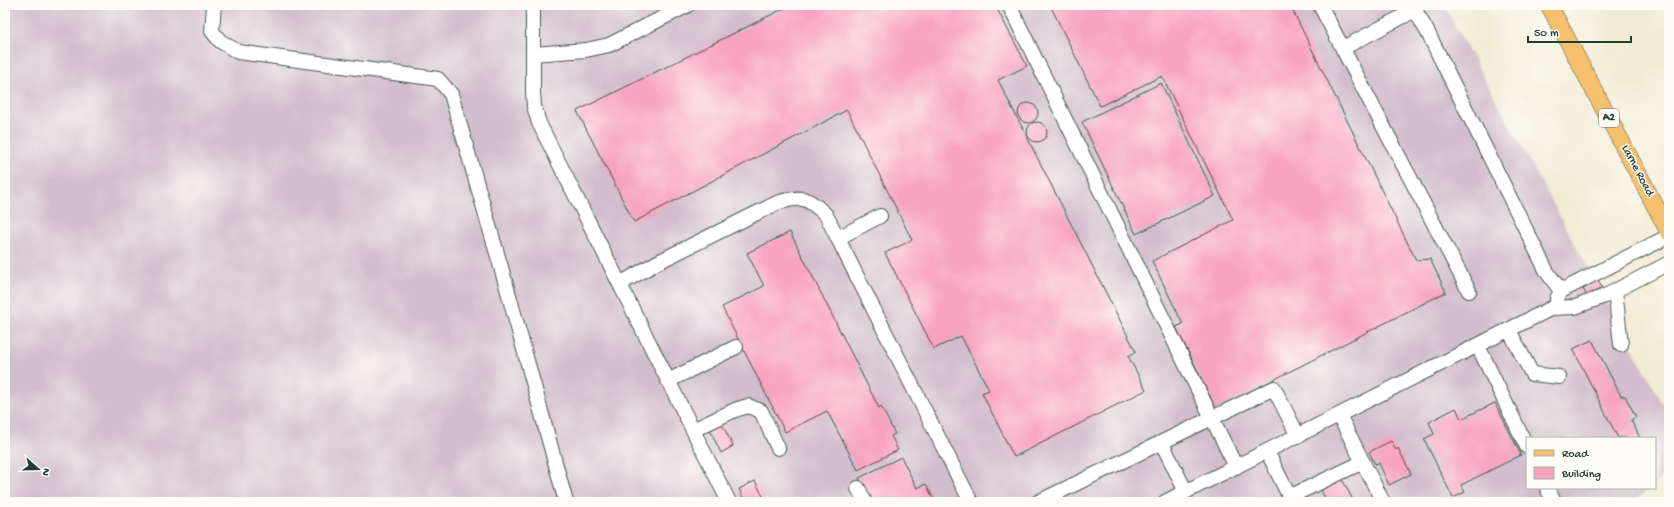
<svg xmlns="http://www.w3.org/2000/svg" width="1674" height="507" font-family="'Gochi Hand',sans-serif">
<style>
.industrial{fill:#d1bdcb}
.building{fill:#f8a3c0}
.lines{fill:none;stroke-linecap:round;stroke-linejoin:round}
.minor-casing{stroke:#3f574c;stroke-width:16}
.major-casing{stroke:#3f574c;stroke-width:18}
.minor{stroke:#fff;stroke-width:14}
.major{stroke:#f7c06c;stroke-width:17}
.labels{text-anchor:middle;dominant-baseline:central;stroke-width:3;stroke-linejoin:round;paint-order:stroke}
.shield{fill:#fdfcf7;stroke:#62766e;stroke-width:1}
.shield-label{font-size:11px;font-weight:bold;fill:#1f3d34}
.street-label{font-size:12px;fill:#1f3d34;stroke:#fdfcf7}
</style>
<rect width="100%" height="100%" fill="#fdfcf7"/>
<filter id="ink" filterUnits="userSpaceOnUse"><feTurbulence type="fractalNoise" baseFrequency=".025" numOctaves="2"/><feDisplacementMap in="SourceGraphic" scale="8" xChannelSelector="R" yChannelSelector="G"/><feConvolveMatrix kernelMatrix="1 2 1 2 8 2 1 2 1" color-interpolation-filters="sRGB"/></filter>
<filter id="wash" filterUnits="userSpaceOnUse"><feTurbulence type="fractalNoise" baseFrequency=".012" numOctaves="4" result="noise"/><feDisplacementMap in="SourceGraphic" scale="16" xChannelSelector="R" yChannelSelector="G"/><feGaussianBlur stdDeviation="0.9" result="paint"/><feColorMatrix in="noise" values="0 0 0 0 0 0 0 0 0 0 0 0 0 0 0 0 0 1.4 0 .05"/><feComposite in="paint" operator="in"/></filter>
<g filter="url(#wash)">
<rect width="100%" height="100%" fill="#f2ebd4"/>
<path class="industrial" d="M5,5H1444L1669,415V472L1655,484V438H1527V488H1650L1633,502H5Z"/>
<g id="blocks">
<path class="building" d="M791,5H995L1027,66L998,80L1136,352L1128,356L1146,390L1014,457L982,393L989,390L961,336L934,349L885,253L912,240L847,110L634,222L577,111Z
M1050,5H1290L1416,260L1430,259L1446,292L1216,409L1176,327L1183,324L1152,261L1233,220L1162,76L1100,106Z
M1161,83L1215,196L1136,234L1082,122Z
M1018 113a10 10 0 1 1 20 0a10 10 0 1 1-20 0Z
M1027 132a10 10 0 1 1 20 0a10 10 0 1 1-20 0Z
M790,232L879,408L881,406L895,434L891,436L898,450L858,470L827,411L785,432L722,307L764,286L747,253Z
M1598,280L1602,288L1587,296L1583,289Z
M1592,340L1621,396H1625L1636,417L1631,420L1640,438H1618L1573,349Z
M1495,403L1521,455L1461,485L1465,492L1453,498L1424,439L1434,434L1429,422L1456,408L1461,419Z
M722,424L733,446L721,453L710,430Z
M1391,441L1396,450L1398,448L1411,474L1389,485L1379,463L1375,464L1369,452Z
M901,457L917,488L926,484L935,502H871L859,478Z
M1342,479L1354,502H1327L1321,490Z
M755,481L766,502H745L739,489Z
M1279,498L1281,502H1270Z"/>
</g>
</g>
<g filter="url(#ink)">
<use href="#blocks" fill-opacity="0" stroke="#3f574c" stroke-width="1"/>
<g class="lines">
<g class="minor-casing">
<path id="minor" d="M214,5L212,31L220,41L238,52L438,79L451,94L507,288L566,502
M533,5V92L534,106L539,123L729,502
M1009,5L1236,467
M1320,5L1469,291
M1412,5L1427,31L1547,272L1561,291
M1343,48L1415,10
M533,54L586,50L609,45L688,5
M838,238L880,216
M620,284L656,263L777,203C802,195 807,197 826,215L971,502
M1615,290L1621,345
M1557,299L1561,291L1669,236
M1509,330L1532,374L1559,377
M1478,346L1527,447
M668,381L736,347
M1339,415L1383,502
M693,430L735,410L748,406L761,411L778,448
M1162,443L1186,492
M1267,451L1292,502
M858,488L865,502
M1547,488L1554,502
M1289,497L1363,462
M1038,502L1274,388L1298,436
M1165,502L1552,308L1575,307L1605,296L1669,263"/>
</g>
<g class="major-casing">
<path id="major" d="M1549,5L1669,232"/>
</g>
<use href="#minor" class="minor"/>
<use href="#major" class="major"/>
</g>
</g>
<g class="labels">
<rect class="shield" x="1599" y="109" width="20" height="18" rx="3"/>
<g class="shield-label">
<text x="1609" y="118">A2</text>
</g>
<g class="street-label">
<text transform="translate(1637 171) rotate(62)">Larne Road</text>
</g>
</g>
<rect width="1674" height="507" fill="none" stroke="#fdfcf7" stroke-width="20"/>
<rect x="1526" y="437" width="130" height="52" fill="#fdfcf7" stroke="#a4b0a9"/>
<rect x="1534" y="450" width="20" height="6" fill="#f7c06c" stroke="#a4b0a9"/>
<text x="1562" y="457" font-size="12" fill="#1f3d34">Road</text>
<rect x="1534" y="467" width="20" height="12" fill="#f8a3c0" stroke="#a4b0a9"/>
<text x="1562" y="477" font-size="12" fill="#1f3d34">Building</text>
<g transform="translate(38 469) rotate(110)" stroke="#fdfcf7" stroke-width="3" paint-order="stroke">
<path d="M0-3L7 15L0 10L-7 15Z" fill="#1f3d34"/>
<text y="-6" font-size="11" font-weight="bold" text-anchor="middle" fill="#1f3d34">N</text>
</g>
<path d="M1528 36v6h103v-6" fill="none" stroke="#1f3d34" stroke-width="2"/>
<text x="1534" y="36" font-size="12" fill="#1f3d34" stroke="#fdfcf7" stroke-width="3" paint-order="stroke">50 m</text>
</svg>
